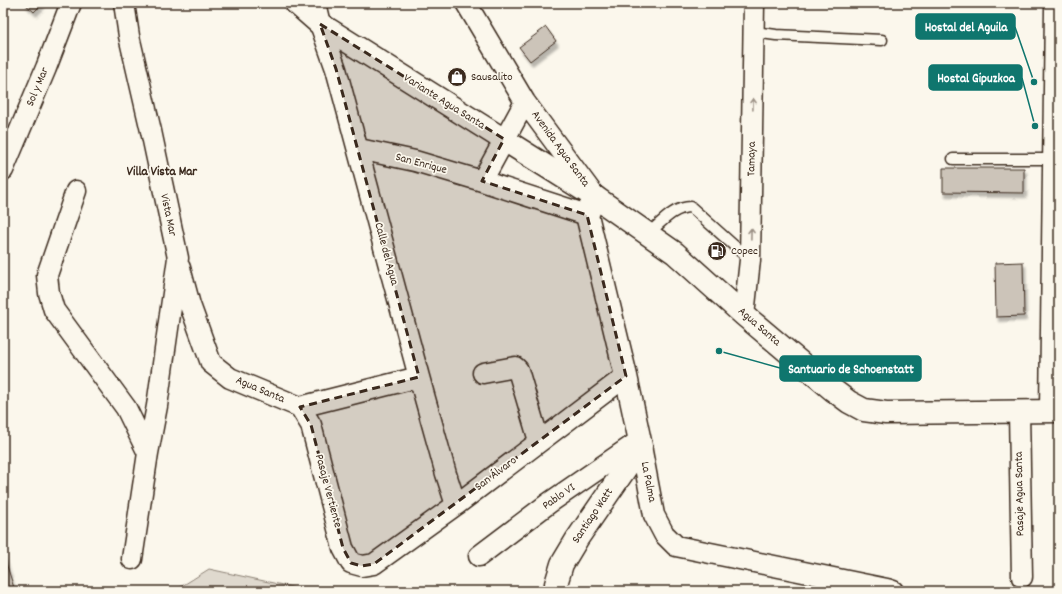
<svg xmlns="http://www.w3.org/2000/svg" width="1062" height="594" font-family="Dekko,sans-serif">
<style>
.green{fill:#dfd9ce;stroke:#8d8276}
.building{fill:#ccc4b9;stroke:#3b2a1e;filter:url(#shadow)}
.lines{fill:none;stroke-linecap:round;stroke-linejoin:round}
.service-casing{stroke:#3b2a1e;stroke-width:13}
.minor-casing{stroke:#3b2a1e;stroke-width:23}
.tertiary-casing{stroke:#3b2a1e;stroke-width:25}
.primary-casing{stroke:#3b2a1e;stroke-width:25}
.service{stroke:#fbf7ec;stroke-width:10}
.minor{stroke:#fbf7ec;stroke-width:20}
.tertiary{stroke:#fbf7ec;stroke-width:22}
.primary{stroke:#fbf7ec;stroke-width:22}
.oneway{stroke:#9b9085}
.marked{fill:#3b2a1e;fill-opacity:0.2;stroke:#3b2a1e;stroke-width:3;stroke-dasharray:8 5;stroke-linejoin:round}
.labels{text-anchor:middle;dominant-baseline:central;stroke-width:3.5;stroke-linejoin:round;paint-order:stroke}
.poi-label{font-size:12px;fill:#3b2a1e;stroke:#fbf7ec;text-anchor:start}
.street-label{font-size:12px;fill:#3b2a1e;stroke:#fbf7ec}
.neighbourhood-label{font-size:13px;font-weight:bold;fill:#3b2a1e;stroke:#fbf7ec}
.leader{fill:none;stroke:#0f766e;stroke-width:1.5}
.callout-dot{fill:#0f766e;stroke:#fbf7ec;stroke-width:1.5}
.callout{fill:#0f766e;stroke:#0f766e;stroke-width:1.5}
.callout-label{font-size:13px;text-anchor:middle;font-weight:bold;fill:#fff}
</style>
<defs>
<filter id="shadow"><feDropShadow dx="2.5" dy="4.5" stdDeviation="1" flood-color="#0004"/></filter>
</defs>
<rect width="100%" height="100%" fill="#fbf7ec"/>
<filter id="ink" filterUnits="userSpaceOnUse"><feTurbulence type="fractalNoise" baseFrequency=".025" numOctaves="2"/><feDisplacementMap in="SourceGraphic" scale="8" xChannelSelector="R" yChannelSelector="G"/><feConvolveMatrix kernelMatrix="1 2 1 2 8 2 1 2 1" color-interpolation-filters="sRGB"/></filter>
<g filter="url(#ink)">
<path class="green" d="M209,569L310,591H174Z"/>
<path class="building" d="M24,3H43L34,12Z
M546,27L556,41L530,61L519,47Z
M943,168H1024V193L943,192Z
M1023,262L1024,316L996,317L995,263Z
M3,551L7,566L15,591H3Z"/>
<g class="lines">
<g class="service-casing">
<path id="service" d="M754,32L776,35L882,40
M3,132L16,139
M953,159H1053
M648,234C661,223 673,207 691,207L750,260"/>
</g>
<g class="minor-casing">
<path id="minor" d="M124,3L129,36L151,131L178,258L157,406L148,453L132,559
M315,3L320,24L336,69L419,377L446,474L456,505
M466,3L525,102L593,194
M359,149L415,161L482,181L587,215
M3,170L46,68L71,3
M482,181L525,102
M76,191L47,275L49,293L54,310L126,408L148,453
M180,268L190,305L211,363L230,378L300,407L419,377
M744,315L750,260L754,3
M483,373L515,367L518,370L539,441
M300,407L311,425L343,548L351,563L362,566L374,564L456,505L626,376
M1050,411L1055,8
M1019,412L1022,577
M641,446L654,515L664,534L676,546L887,589L893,591
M479,556L549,503L639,441"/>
</g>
<g class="tertiary-casing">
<path id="tertiary" d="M556,591V584L562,564L577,539L641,446L626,376L587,215L595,197"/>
</g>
<g class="primary-casing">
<path id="primary" d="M296,3L320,24L595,197L675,253L744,315L833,390L849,402L864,410L886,413L1059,411"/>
</g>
<use href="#service" class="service"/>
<use href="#minor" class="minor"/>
<use href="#tertiary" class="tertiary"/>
<use href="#primary" class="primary"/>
</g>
<defs><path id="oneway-shaft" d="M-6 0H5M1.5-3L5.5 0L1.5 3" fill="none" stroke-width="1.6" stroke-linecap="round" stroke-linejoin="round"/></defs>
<g class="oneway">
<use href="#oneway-shaft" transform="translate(753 104) rotate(-89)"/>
<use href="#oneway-shaft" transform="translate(751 234) rotate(-89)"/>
</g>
</g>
<path class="marked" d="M320,24L504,139L482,181L587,215L626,376L374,564L362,566L351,563L343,548L311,425L300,407L419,377L336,69Z"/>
<defs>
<g id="shop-disc" transform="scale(1)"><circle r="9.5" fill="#3b2a1e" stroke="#fbf7ec"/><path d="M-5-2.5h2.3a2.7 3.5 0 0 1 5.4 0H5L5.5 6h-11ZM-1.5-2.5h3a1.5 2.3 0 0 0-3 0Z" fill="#fff"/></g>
<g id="fuel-disc" transform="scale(1)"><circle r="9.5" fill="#3b2a1e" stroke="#fbf7ec"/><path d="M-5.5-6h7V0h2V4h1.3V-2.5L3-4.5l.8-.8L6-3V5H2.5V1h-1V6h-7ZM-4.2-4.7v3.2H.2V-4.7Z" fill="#fff"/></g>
</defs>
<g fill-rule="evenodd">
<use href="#shop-disc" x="457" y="77"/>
<use href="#fuel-disc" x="717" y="251"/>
</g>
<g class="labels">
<g class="poi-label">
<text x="471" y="77">Sausalito</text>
<text x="731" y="251">Copec</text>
</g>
<g class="street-label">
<text transform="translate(38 87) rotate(-67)">Sol y Mar</text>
<text transform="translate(444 102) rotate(32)">Variante Agua Santa</text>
<text transform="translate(560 149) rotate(54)">Avenida Agua Santa</text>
<text transform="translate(752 159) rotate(-89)">Tamaya</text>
<text transform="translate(421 164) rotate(15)">San Enrique</text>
<text transform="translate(168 215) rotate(78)">Vista Mar</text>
<text transform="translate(386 254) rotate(75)">Calle del Agua</text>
<text transform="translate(759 327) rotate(41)">Agua Santa</text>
<text transform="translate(260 390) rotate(23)">Agua Santa</text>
<text transform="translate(496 474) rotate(-37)">San Álvaro</text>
<text transform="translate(648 482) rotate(79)">La Palma</text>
<text transform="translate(328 491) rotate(75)">Pasaje Vertiente</text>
<text transform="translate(1020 494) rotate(-91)">Pasaje Agua Santa</text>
<text transform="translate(559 497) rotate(-35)">Pablo VI</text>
<text transform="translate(593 516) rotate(-56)">Santiago Watt</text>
</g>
<g class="neighbourhood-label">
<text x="162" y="172">Villa Vista Mar</text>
</g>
</g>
<path class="leader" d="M1034 82L1015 27M1035 126L1022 78M719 351L780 368"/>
<g class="callout-dot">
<circle cx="1034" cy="82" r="4"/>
<circle cx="1035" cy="126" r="4"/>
<circle cx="719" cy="351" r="4"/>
</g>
<g class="callout">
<rect x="916" y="14" width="99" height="25" rx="4"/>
<rect x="929" y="65" width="93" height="25" rx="4"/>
<rect x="780" y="356" width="141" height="25" rx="4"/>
</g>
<g class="callout-label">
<text x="966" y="31">Hostal del Aguila</text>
<text x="976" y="82">Hostal Gipuzkoa</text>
<text x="851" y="373">Santuario de Schoenstatt</text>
</g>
<rect width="1062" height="594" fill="none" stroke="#fbf7ec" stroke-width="16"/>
<rect x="8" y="8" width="1046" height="578" fill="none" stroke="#3b2a1e" stroke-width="1.5" filter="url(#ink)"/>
</svg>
